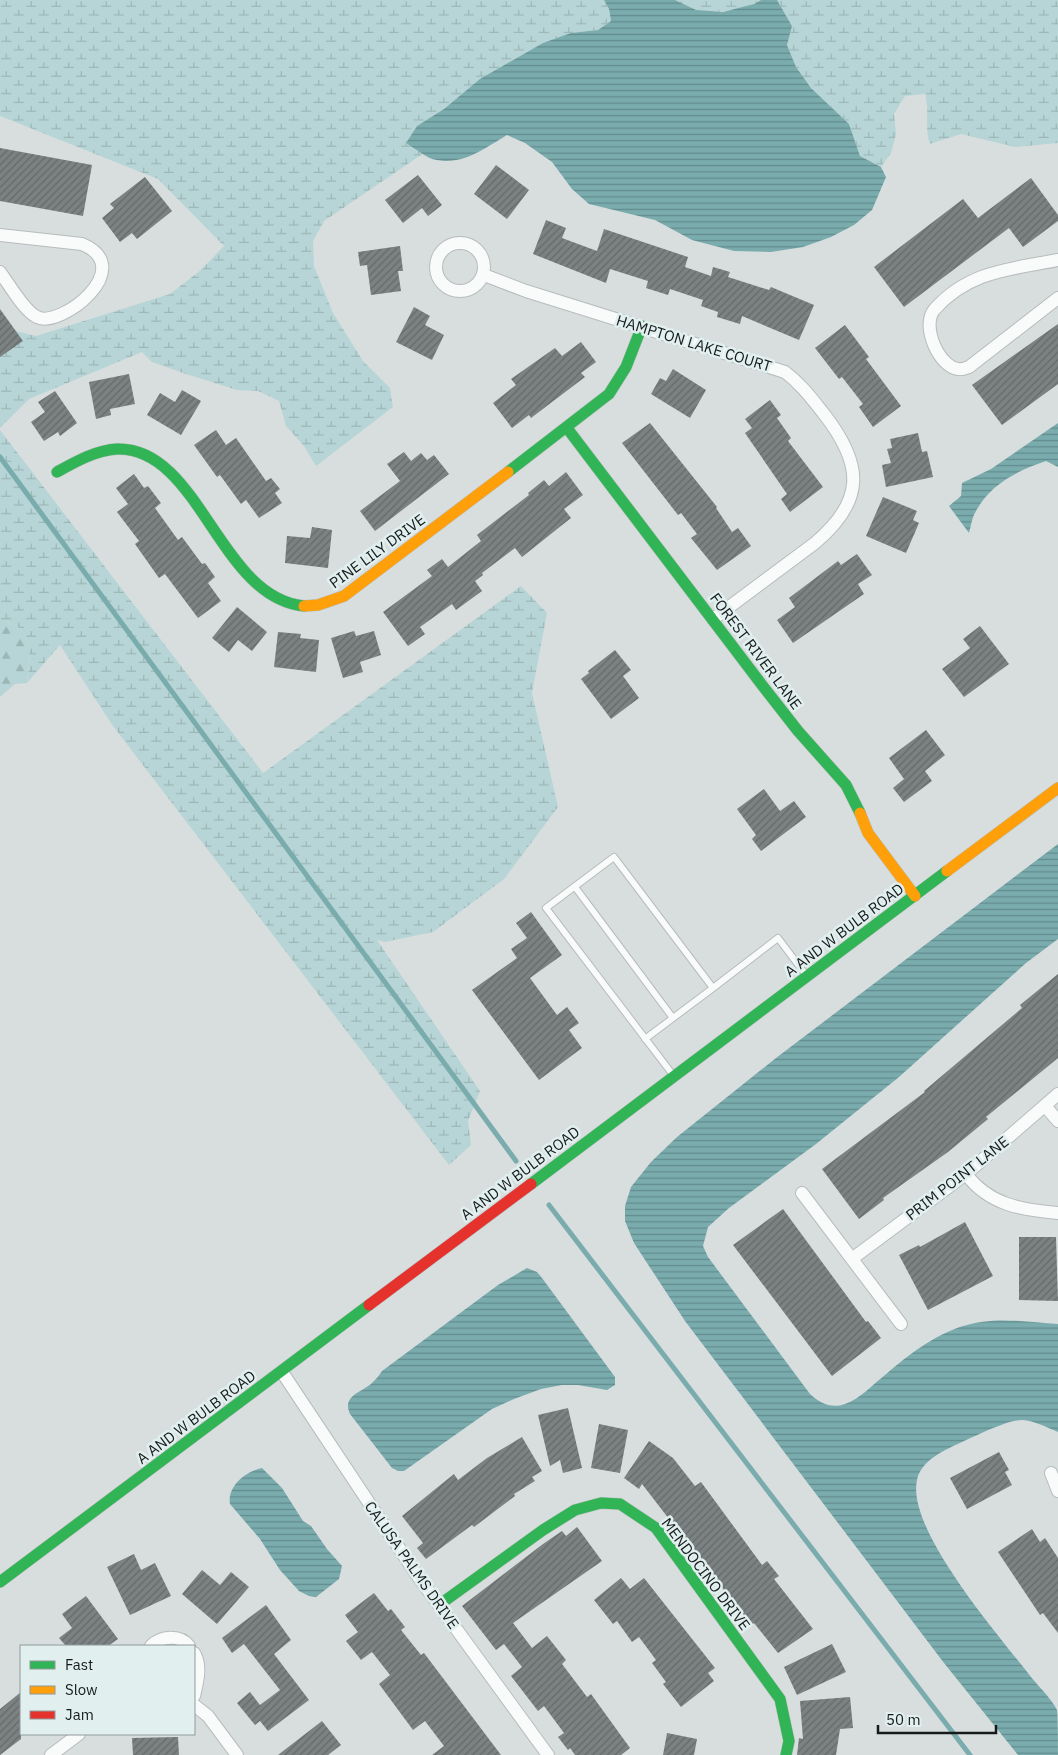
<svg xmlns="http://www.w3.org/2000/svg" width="1058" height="1755" font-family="'IBM Plex Sans',sans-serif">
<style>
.forest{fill:url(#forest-firs)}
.wetland{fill:url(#wetland-marsh)}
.water{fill:url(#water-rules)}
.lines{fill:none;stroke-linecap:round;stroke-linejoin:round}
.stream{stroke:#7aacae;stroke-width:5}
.building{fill:url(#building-hatch)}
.lane-casing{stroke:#b6bcbc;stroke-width:8}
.street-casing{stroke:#b6bcbc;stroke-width:14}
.fast-casing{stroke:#b6bcbc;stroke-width:12}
.slow-casing{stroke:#b6bcbc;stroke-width:12}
.jam-casing{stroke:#b6bcbc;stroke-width:12}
.lane{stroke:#f9fafa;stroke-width:6}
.street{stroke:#f9fafa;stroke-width:12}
.fast{stroke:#30b455;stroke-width:11}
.slow{stroke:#ff9f0a;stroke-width:11}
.jam{stroke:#e5322d;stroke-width:11}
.labels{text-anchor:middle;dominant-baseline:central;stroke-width:5;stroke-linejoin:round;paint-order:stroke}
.street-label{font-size:15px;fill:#151a1a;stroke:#e1efef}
</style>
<defs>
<pattern id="forest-firs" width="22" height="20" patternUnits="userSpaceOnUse" patternTransform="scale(1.25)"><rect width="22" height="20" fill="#b7d5d6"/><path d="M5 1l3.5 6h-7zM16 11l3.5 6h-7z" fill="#9cb6b7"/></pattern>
<pattern id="wetland-marsh" width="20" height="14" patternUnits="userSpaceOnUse" patternTransform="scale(1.25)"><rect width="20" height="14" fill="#b7d5d6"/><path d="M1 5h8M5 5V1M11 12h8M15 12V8" fill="none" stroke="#9cb6b7"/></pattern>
<pattern id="water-rules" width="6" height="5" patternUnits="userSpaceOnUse" patternTransform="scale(1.25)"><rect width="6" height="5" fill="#7aacae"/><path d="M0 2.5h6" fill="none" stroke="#638b8d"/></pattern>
<pattern id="building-hatch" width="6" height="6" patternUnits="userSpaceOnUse" patternTransform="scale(1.25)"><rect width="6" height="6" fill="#7c8181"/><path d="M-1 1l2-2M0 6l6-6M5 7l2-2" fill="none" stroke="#646969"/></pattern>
</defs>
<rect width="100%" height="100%" fill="#d8dede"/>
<path class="forest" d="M0,621C36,624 30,658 27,683L15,684L0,697Z"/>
<path class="wetland" d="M0,0H604L609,9L611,21L598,30L571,33L417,126L406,143L424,153L324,221L313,241L314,266L333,313L363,361L390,388L393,407L316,466L304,446L286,426L279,401L258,391L237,390L183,373L152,362L142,352L29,399L0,428V327L36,336L170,294L201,270L224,246L158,179L0,116Z
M675,0H761C744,10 715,15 696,10C689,8 681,3 675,0Z
M777,0H1058V143L1015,147L961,134L930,144C924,127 930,111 925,94L905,96L894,114L896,134L891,153L881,167L860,156L849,124L811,88L796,67L787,45L792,26Z
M0,430L263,773L521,586L547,613L532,693L558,807L504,879L433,932L385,942L377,940L480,1091L468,1121L471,1145L449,1165L113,726L60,645L27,683C30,658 36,624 0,621Z"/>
<path class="water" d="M604,0H675L696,10L723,12L754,4L761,0H777L792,26L787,45L796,67L811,88L849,124L860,156L881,167L886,177L872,210L854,225L831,237L803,247L771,252L734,251L692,240L655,220L589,204L572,189L552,162L525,143L507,135C485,148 464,165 437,160C427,159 415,148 406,143L417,126L444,109L480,79L543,43L571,33L598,30L611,21L609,9Z
M1058,423V467L1046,461C1019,470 990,484 976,511C972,517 971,526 969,533L949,506L961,496L962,483L991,469Z
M1058,844V939L1026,963L899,1077L816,1144L729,1208L708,1227L703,1246L708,1257L810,1394C820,1403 831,1409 845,1404C860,1399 872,1385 885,1375C907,1356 934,1335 963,1326C994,1316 1026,1322 1058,1324V1432C1046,1427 1035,1421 1022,1420C1007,1420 976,1436 962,1442C945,1450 921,1460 917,1480C906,1530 1001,1638 1031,1677C1039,1687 1051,1698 1057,1710C1058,1717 1058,1745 1058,1755H1018L944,1663L685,1321L634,1243L625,1221V1206L631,1187L651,1162L677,1137L776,1058Z
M527,1268L537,1272L542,1278L615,1377V1385L607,1390L578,1385H562L541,1389L514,1399L492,1409L404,1471H398L392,1468L350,1414C342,1396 360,1393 371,1384C375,1380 379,1376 382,1371L498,1285Z
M262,1468L282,1488L303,1521L311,1526L327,1549L342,1566L339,1579L316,1597L309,1596L299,1591L280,1570L260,1539L230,1504C227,1486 246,1471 262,1468Z"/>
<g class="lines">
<path class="stream" d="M0,457L516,1161
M549,1205L970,1755"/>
</g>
<path class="building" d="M0,148L92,165L83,216L0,201Z
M496,165L529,190L507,219L474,194Z
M418,175L442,205L428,216L422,208L403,223L385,200Z
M145,177L172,211L137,239L132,233L120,242L102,218L114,208L110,204Z
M1031,178L1058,215V221L1023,247L1009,228L904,307L874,267L963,199L978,218Z
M546,220L566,228L562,238L597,251L604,229L688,257L685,267L711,276L713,267L730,272L728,277L769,290L771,287L814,305L799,340L742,316L740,324L717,317L718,312L701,306L703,300L670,289L668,295L646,288L648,281L610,269L606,283L533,254Z
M400,246L403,271H398L401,291L371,295L367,265L360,266L358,252Z
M414,307L430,316L425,325L444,335L432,360L396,342Z
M0,309L23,341L0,357Z
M1058,324V384L1002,425L972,385Z
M845,325L869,357L866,359L901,406L873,427L859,407L863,404L842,377L839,379L815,348Z
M581,342L596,362L581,373L585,377L531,418L529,415L512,428L493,403L516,385L511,379L555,348L562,356Z
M673,369L706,390L690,418L651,394L660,378L666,381Z
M129,374L135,404L110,409L111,415L96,419L89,382Z
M182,390L201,401L181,435L147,415L160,393L175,402Z
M55,391L77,423L60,436L58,432L44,441L31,422L45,412L38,402Z
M770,400L781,415L777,418L791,438L788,441L823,487L790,512L781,499L787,494L745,433L752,428L745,419Z
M650,423L717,507L716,508L732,532L738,528L751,546L717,570L691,538L697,534L681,513L678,515L622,443Z
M216,430L226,445L236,438L266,481L271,478L280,489L275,493L282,503L259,518L246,500L241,504L220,475L217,477L194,445Z
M918,433L922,452L927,451L933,477L886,487L882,465L891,463L887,449L892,448L890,439Z
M404,452L411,461L421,453L427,460L434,455L449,474L375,531L360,511L400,481L387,464Z
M566,472L583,495L564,509L571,518L522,557L515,548L482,573L483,575L475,581L482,591L456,610L452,604L420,627L425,634L408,646L383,612L432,576L427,570L442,559L448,567L481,541L477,535L529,495L528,493L544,480L549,486Z
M134,474L144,488L148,486L161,503L155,508L178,540L182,537L202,564L205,563L215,577L208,583L221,601L198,618L165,574L159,578L135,544L139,541L117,512L128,504L116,488Z
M883,497L917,511L913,520L919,523L906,553L866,536Z
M312,527L332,530L328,568L285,563L287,536L310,538Z
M857,554L872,575L858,584L864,594L793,643L777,620L795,607L789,598L838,561L841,565Z
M237,607L267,632L252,651L238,640L229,652L212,638Z
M980,626L1009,664L964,697L942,669L970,648L963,639Z
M354,631L356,636L374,631L381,655L360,662L363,672L343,678L331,638Z
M278,632L301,634L300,638L319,640L316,672L274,667Z
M615,650L631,670L623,676L639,698L611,719L581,679L589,673L588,671Z
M926,730L945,755L925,771L932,781L904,802L893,788L904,779L889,758Z
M764,789L780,811L794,801L806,817L761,851L752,839L756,835L737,809Z
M531,912L562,955L530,978L557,1015L567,1007L579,1023L569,1030L582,1048L539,1080L472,990L517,958L511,949L527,938L516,923Z
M1058,974V1058L986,1117L988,1119L948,1152L883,1198L884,1200L859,1219L822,1169L925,1092L924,1091L1022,1008L1020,1005Z
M783,1209L866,1322L868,1321L881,1338L832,1376L733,1245Z
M965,1222L993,1276L928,1310L899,1255L919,1245L920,1247Z
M1019,1237H1056L1058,1301L1019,1300Z
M568,1408L582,1468L563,1473L560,1460L550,1466L538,1415Z
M599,1424L628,1430L620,1473L591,1468Z
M522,1437L542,1471L532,1477L535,1481L514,1494L515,1496L474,1527L472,1525L426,1559L417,1548L423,1543L402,1516L454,1474L458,1480L487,1458Z
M649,1441L673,1458L695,1486L701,1482L762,1565L767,1561L779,1576L774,1579L813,1629L778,1653L754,1623L751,1625L642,1484L639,1489L624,1478Z
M999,1452L1009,1470L1005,1472L1012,1485L967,1509L950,1478Z
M577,1527L602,1561L513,1623L532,1648L547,1636L566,1660L562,1664L587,1697L591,1694L630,1748L621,1755H575L570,1748L568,1750L558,1737L564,1733L544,1706L538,1711L511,1676L522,1667L504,1644L496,1650L462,1606L543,1544L562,1531L566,1536Z
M1032,1529L1040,1542L1045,1538L1058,1558V1633L1043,1613L1040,1615L998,1552Z
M134,1554L141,1570L155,1563L171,1596L130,1615L107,1567Z
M202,1570L220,1585L231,1572L249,1587L217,1624L182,1594Z
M621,1578L630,1589L644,1578L715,1668L708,1673L714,1681L681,1707L663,1684L666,1682L652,1663L656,1660L639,1637L632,1642L617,1621L613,1624L594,1600Z
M374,1593L388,1611L391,1609L405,1627L401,1630L421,1655L424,1653L501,1755H432L444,1746L425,1721L413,1730L379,1684L390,1675L372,1652L361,1660L346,1641L358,1632L345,1615Z
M86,1596L118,1639L108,1646H66L59,1638L72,1628L62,1614Z
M266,1605L291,1640L274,1654L309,1700L268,1731L260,1721L255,1725L237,1703L250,1692L260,1705L280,1690L244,1644L232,1653L222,1638Z
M832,1644L846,1672L797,1695L784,1667Z
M21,1692V1739L0,1755V1709Z
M850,1697L853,1728L840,1729L836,1755H797L799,1738L803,1739L800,1701Z
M322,1721L341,1745L328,1755H278Z
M667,1733L697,1739L694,1755H663Z
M178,1737L179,1755H133L132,1738Z"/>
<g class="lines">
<g class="lane-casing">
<path id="lane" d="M575,887L673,1018
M645,1039L713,988
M673,1075L546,908L614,857L713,988L778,938L806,975"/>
</g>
<g class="street-casing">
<path id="street" d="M0,235L82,244C139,268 60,329 37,317C24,311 9,284 0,272
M436 267a24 24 0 1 1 48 0a24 24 0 1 1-48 0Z
M1058,260C1011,269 968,271 934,310C921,326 939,367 958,369C962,370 966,368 969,367L1058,298
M484,275L526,291L785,372C801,384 812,399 824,414C863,464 866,500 815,543L713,619
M1045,1106L1058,1121
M966,1174C989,1205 1022,1210 1058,1213
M802,1193L901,1324
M853,1258L966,1174L1058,1094
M282,1372L417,1575L548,1755
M1051,1473L1058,1491
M151,1646C161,1636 180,1634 189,1646
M194,1653C202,1666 197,1683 194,1696
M194,1705L208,1716L237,1755
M51,1755L79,1734"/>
</g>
<g class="fast-casing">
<path id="fast" d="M567,428L762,685L798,731L846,785L860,813
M57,472C75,462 96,450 117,449C200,447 219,598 304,606
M508,472L609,394L626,367L642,326
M531,1184L947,871
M0,1582L369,1305
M439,1605L543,1530L575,1510L601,1503L620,1504L656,1528L780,1699L789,1741L786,1755"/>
</g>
<g class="slow-casing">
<path id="slow" d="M304,606L318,605L344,596L508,472
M860,813L868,833L915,896
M947,871L1058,788"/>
</g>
<g class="jam-casing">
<path id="jam" d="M369,1305L531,1184"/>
</g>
<use href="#lane" class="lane"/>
<use href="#street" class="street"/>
<use href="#fast" class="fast"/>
<use href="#slow" class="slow"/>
<use href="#jam" class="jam"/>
</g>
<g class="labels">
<g class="street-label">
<text transform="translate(694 343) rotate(17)">HAMPTON LAKE COURT</text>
<text transform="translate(377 551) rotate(-36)">PINE LILY DRIVE</text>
<text transform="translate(756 651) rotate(53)">FOREST RIVER LANE</text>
<text transform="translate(844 930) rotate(-37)">A AND W BULB ROAD</text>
<text transform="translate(520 1173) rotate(-37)">A AND W BULB ROAD</text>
<text transform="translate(957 1178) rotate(-38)">PRIM POINT LANE</text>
<text transform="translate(196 1417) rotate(-37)">A AND W BULB ROAD</text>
<text transform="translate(412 1565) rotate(55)">CALUSA PALMS DRIVE</text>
<text transform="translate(706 1574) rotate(53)">MENDOCINO DRIVE</text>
</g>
</g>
<rect x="20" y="1645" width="175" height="90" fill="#e1efef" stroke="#8f9a9a"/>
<rect x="30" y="1661" width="25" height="8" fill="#30b455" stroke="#8f9a9a"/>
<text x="65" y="1670" font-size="15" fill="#151a1a">Fast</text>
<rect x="30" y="1686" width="25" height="8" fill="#ff9f0a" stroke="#8f9a9a"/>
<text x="65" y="1695" font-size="15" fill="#151a1a">Slow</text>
<rect x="30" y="1711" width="25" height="8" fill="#e5322d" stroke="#8f9a9a"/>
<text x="65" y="1720" font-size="15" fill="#151a1a">Jam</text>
<path d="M878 1725v8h118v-8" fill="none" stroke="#151a1a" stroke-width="2.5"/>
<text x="886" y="1725" font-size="15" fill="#151a1a" stroke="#e1efef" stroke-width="4" paint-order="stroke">50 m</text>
</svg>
